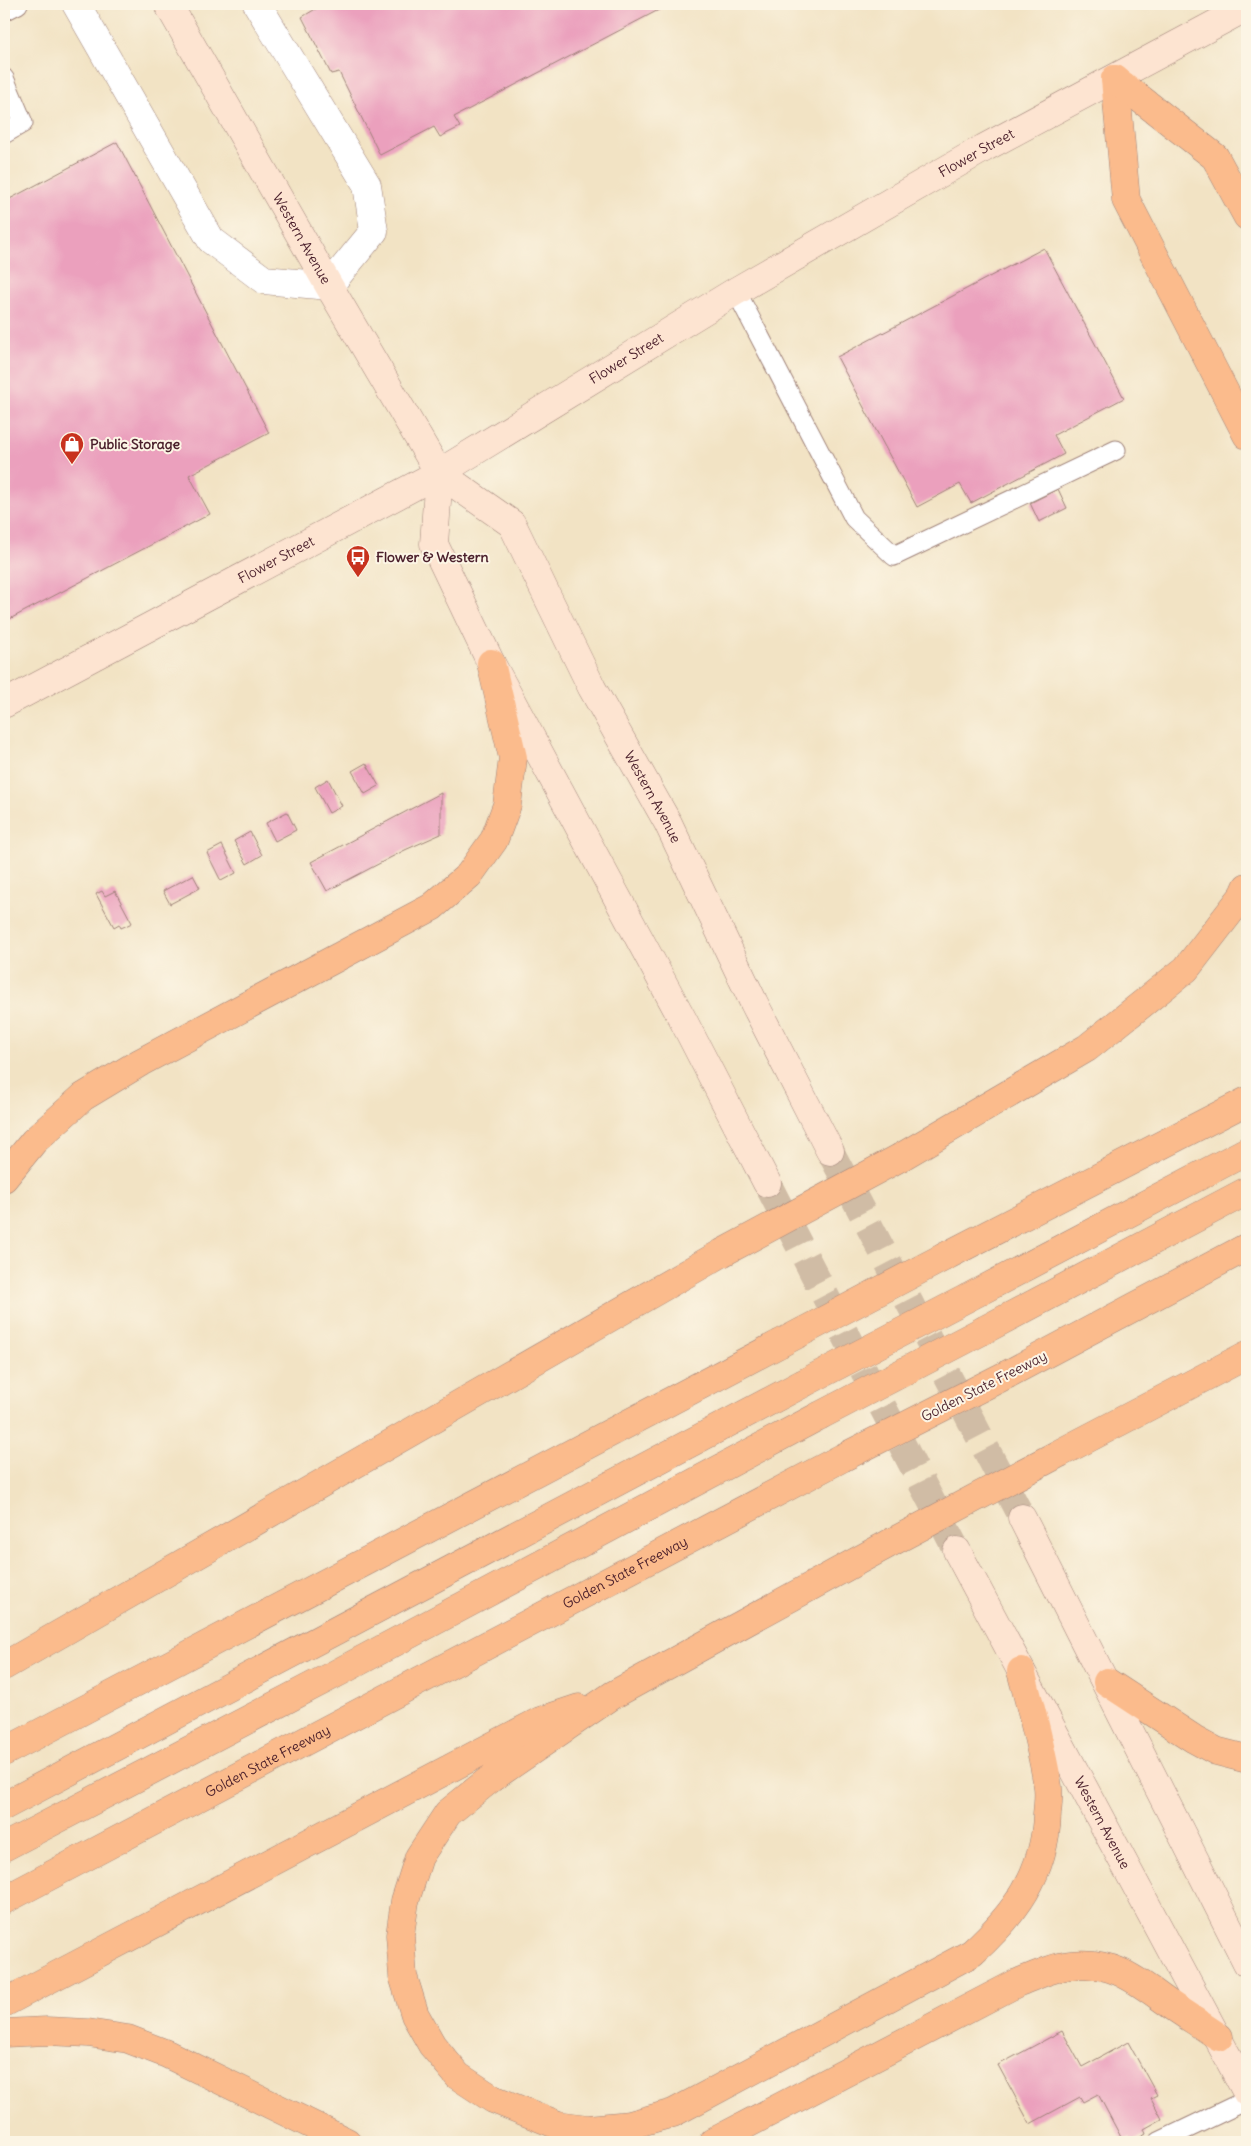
<svg xmlns="http://www.w3.org/2000/svg" width="1251" height="2146" font-family="Delius,sans-serif">
<style>
.building{fill:#eba0bd}
.lines{fill:none;stroke-linecap:round;stroke-linejoin:round}
.secondary-tunnel{stroke:#d0bca5;stroke-width:28;stroke-dasharray:28 14;stroke-linecap:butt}
.lane-casing{stroke:#9e8178;stroke-width:21}
.street-casing{stroke:#9e8178;stroke-width:29}
.secondary-casing{stroke:#9e8178;stroke-width:29}
.highway-casing{stroke:#9e8178;stroke-width:29}
.lane{stroke:#fff;stroke-width:19}
.street{stroke:#fff;stroke-width:28}
.secondary{stroke:#fde4d1;stroke-width:28}
.highway{stroke:#fbbb8c;stroke-width:28}
.highway-bridge-casing{stroke:#9e8178;stroke-width:29;stroke-linecap:butt}
.highway-bridge{stroke:#fbbb8c;stroke-width:28}
.labels{text-anchor:middle;dominant-baseline:central;stroke-width:4;stroke-linejoin:round;paint-order:stroke}
.street-label{font-size:14px;fill:#4a1f2b;stroke:#fcf5e5}
.poi-label{font-size:14px;font-weight:bold;fill:#4a1f2b;stroke:#fcf5e5;text-anchor:start}
</style>
<rect width="100%" height="100%" fill="#fcf5e5"/>
<filter id="ink" filterUnits="userSpaceOnUse"><feTurbulence type="fractalNoise" baseFrequency=".02" numOctaves="2"/><feDisplacementMap in="SourceGraphic" scale="10" xChannelSelector="R" yChannelSelector="G"/><feConvolveMatrix kernelMatrix="1 2 1 2 8 2 1 2 1" color-interpolation-filters="sRGB"/></filter>
<filter id="wash" filterUnits="userSpaceOnUse"><feTurbulence type="fractalNoise" baseFrequency=".0096" numOctaves="4" result="noise"/><feDisplacementMap in="SourceGraphic" scale="20" xChannelSelector="R" yChannelSelector="G"/><feGaussianBlur stdDeviation="1.12" result="paint"/><feColorMatrix in="noise" values="0 0 0 0 0 0 0 0 0 0 0 0 0 0 0 0 0 1.4 0 .05"/><feComposite in="paint" operator="in"/></filter>
<g filter="url(#wash)">
<rect width="100%" height="100%" fill="#f2e3c4"/>
<g id="blocks">
<path class="building" d="M324,4H670L454,117L460,127L440,137L434,127L380,155L339,72L331,74L302,17Z
M117,142L269,433L189,475L210,514L4,622V202Z
M1044,248L1124,398L1054,435L1064,454L971,503L960,484L917,507L837,357Z
M1058,489L1067,508L1039,522L1030,503Z
M366,763L379,786L365,794L352,771Z
M328,779L342,806L329,813L315,787Z
M441,793V834L405,850L327,891L311,862Z
M287,812L296,830L275,841L266,823Z
M250,832L262,855L247,864L234,841Z
M222,845L236,873L221,881L207,853Z
M193,875L200,888L170,904L163,891Z
M102,891L105,896L115,891L132,923L121,928L119,924L114,927L96,894Z
M1062,2031L1082,2067L1128,2042L1157,2095L1151,2098L1162,2119L1144,2129L1146,2134L1132,2142L1129,2137L1123,2141L1098,2094L1083,2102L1080,2097L1030,2124L998,2065Z"/>
</g>
</g>
<g filter="url(#ink)">
<use href="#blocks" fill-opacity="0" stroke="#9e8178" stroke-width="1"/>
<g class="lines">
<path class="secondary-tunnel" d="M830,1151L1022,1518
M767,1183L957,1551"/>
<g class="lane-casing">
<path id="lane" d="M4,11L18,4
M4,78L23,123L4,134
M736,291L854,518L894,556L1116,450
M1159,2142L1247,2100"/>
</g>
<g class="street-casing">
<path id="street" d="M76,4L211,240L264,280L329,286L374,231L367,185L257,4"/>
</g>
<g class="secondary-casing">
<g id="secondary">
<path id="s1" d="M168,4L329,286L439,473L512,524L592,688L668,823L754,1003L830,1151"/>
<path d="M439,473L434,544L491,663L683,1020L767,1183"/>
<path id="s2" d="M4,704L439,473L736,291L984,148L1247,7"/>
<path d="M1022,1518L1247,1963"/>
<path id="s3" d="M957,1551L1247,2093"/>
</g>
</g>
<g class="highway-casing">
<g id="highway">
<path d="M1115,79L1126,200L1247,435"/>
<path d="M1115,79L1215,157L1247,216"/>
<path d="M901,1157L1087,1048L1186,969L1244,894L1247,887"/>
<path d="M4,1178L34,1141L83,1097L141,1062L432,907L469,875L494,840L507,805L513,758L491,663"/>
<path d="M946,1256L1247,1101"/>
<path d="M969,1297L1247,1151"/>
<path d="M986,1329L1247,1191"/>
<path d="M1008,1374L1247,1247"/>
<path d="M1060,1453L1247,1355"/>
<path d="M892,1542L613,1695L489,1780L448,1813L419,1857L405,1901L400,1935L403,1976L415,2015L432,2045L458,2076L493,2099L558,2125L588,2129L630,2125L673,2113L972,1953C1015,1914 1045,1874 1047,1814C1048,1805 1049,1795 1048,1787C1042,1748 1031,1709 1021,1671"/>
<path d="M4,1666L722,1253"/>
<path d="M1107,1682L1194,1739L1216,1751L1247,1759"/>
<path d="M4,1752L779,1344"/>
<path d="M4,1806L802,1384"/>
<path d="M4,1847L341,1671L819,1416"/>
<path id="s4" d="M4,1900L842,1458"/>
<path d="M4,2003L540,1721L579,1708"/>
<path d="M4,2033L47,2031L88,2033L128,2039L167,2054L347,2142"/>
<path d="M713,2142L1017,1983C1035,1976 1053,1967 1071,1965C1115,1960 1138,1982 1171,2005C1187,2016 1203,2026 1219,2037"/>
</g>
</g>
<use href="#lane" class="lane"/>
<use href="#street" class="street"/>
<use href="#secondary" class="secondary"/>
<use href="#highway" class="highway"/>
<g class="highway-bridge-casing">
<path id="highway-bridge" d="M722,1253L901,1157
M779,1344L946,1256
M802,1384L969,1297
M819,1416L986,1329
M842,1458L1008,1374
M892,1542L1060,1453"/>
</g>
<use href="#highway-bridge" class="highway-bridge"/>
</g>
</g>
<defs>
<g id="shop-pin" transform="scale(1.25)"><path d="M0 17L-7.5 6A9.5 9.5 0 1 1 7.5 6Z" fill="#c8321e" stroke="#fcf5e5"/><path d="M-5-2.5h2.3a2.7 3.5 0 0 1 5.4 0H5L5.5 6h-11ZM-1.5-2.5h3a1.5 2.3 0 0 0-3 0Z" fill="#fff"/></g>
<g id="bus-pin" transform="scale(1.25)"><path d="M0 17L-7.5 6A9.5 9.5 0 1 1 7.5 6Z" fill="#c8321e" stroke="#fcf5e5"/><path d="M-5-6H5V4H4V6H2V4H-2V6H-4V4H-5ZM-3.5-4V0h7V-4ZM-3.5 1.2v1.5H-2V1.2ZM2 1.2v1.5H3.5V1.2Z" fill="#fff"/></g>
</defs>
<g fill-rule="evenodd">
<use href="#shop-pin" x="72" y="444"/>
<use href="#bus-pin" x="358" y="557"/>
</g>
<g class="labels">
<g class="street-label">
<text stroke="none"><textPath href="#s2" startOffset="1118">Flower Street</textPath></text>
<text stroke="none"><textPath href="#s1" startOffset="270">Western Avenue</textPath></text>
<text stroke="none"><textPath href="#s2" startOffset="712">Flower Street</textPath></text>
<text stroke="none"><textPath href="#s2" startOffset="308">Flower Street</textPath></text>
<text stroke="none"><textPath href="#s1" startOffset="938">Western Avenue</textPath></text>
<text transform="translate(984 1386) rotate(-27)">Golden State Freeway</text>
<text stroke="none"><textPath href="#s4" startOffset="702">Golden State Freeway</textPath></text>
<text stroke="none"><textPath href="#s4" startOffset="298">Golden State Freeway</textPath></text>
<text stroke="none"><textPath href="#s3" startOffset="308">Western Avenue</textPath></text>
</g>
<g class="poi-label">
<text x="90" y="444">Public Storage</text>
<text x="376" y="557">Flower &amp; Western</text>
</g>
</g>
<rect width="1251" height="2146" fill="none" stroke="#fcf5e5" stroke-width="20"/>
</svg>
